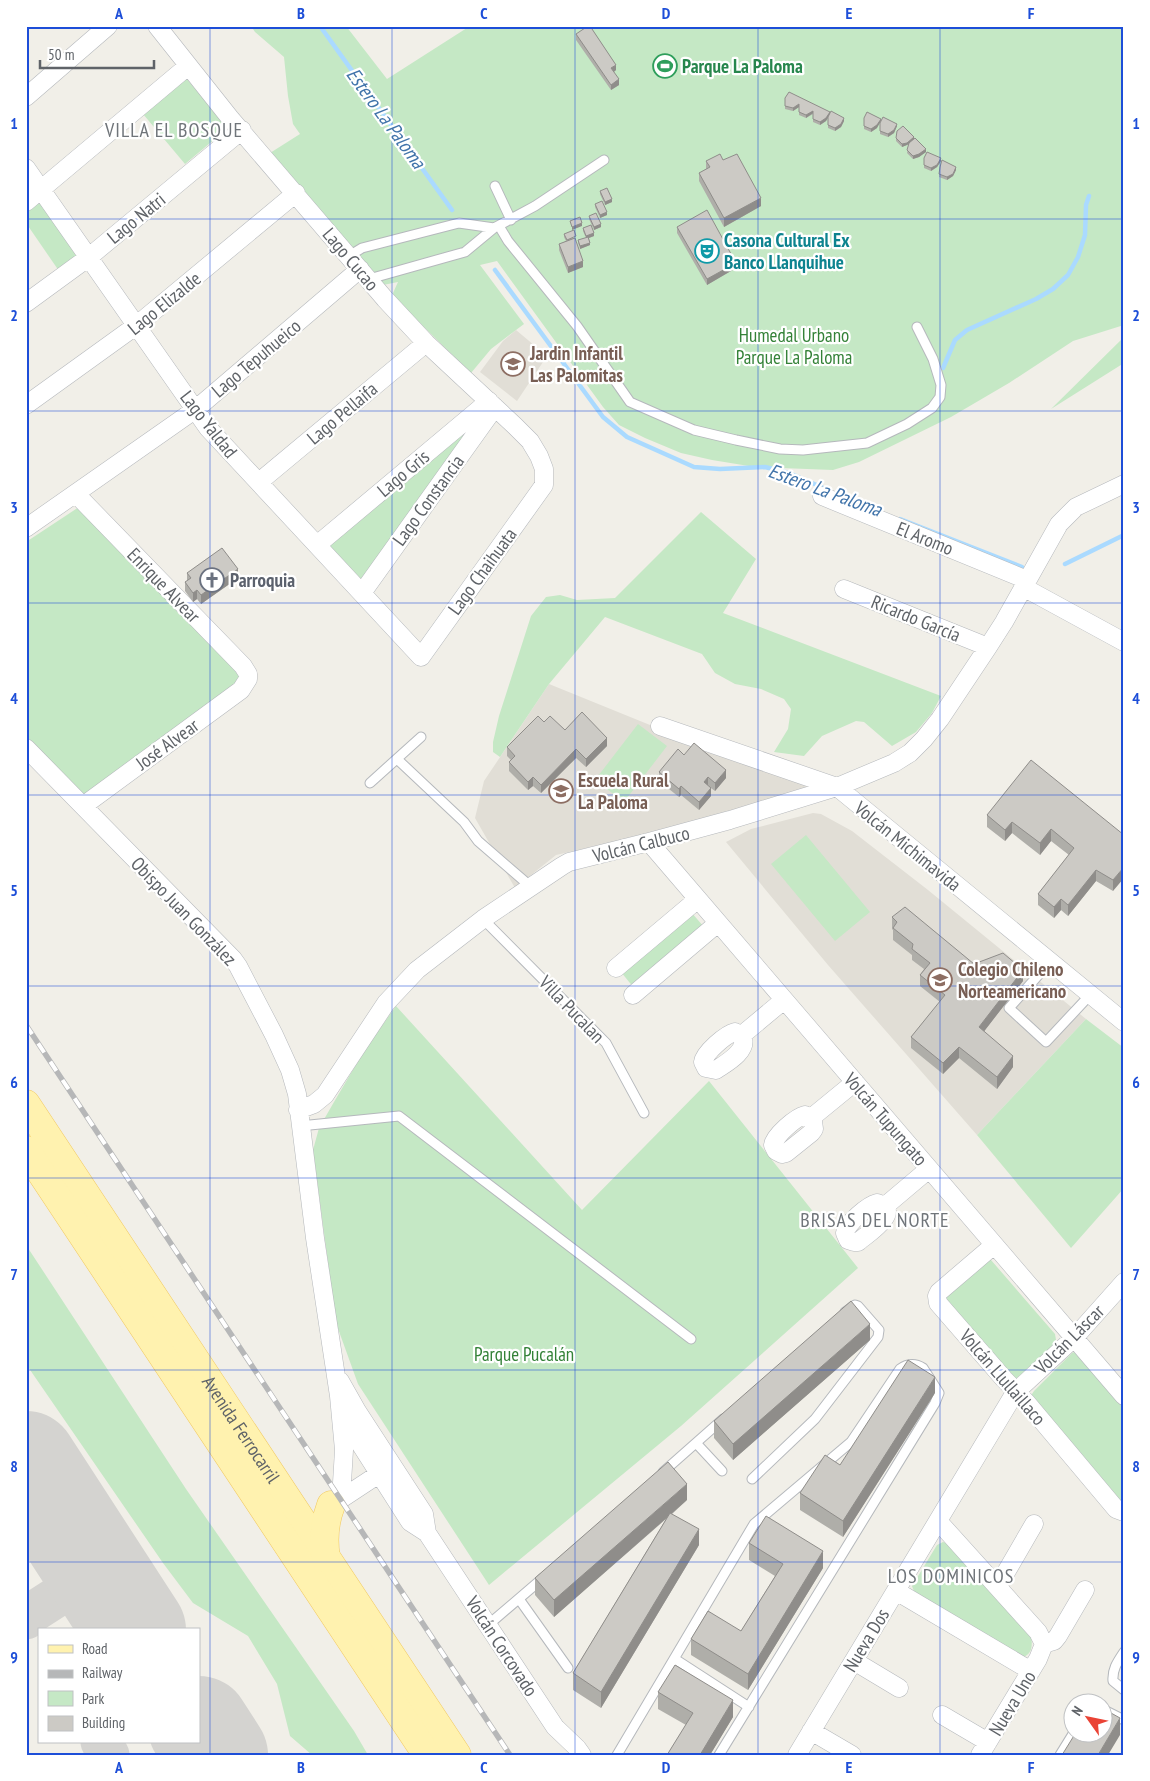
<svg xmlns="http://www.w3.org/2000/svg" width="1150" height="1781" font-family="'PT Sans Narrow',sans-serif">
<style>
.education{fill:#e1ded6}
.green{fill:#c5e8c5}
.lines{fill:none;stroke-linecap:round;stroke-linejoin:round}
.stream{stroke:#aadaff;stroke-width:4.5}
.taxiway{stroke:#d4d3d0;stroke-width:41}
.runway{stroke:#d4d3d0;stroke-width:102}
.service-casing{stroke:#b5b8bc;stroke-width:11}
.minor-casing{stroke:#b5b8bc;stroke-width:19}
.primary-casing{stroke:#f2c960;stroke-width:29}
.service{stroke:#fff;stroke-width:9}
.minor{stroke:#fff;stroke-width:18}
.primary{stroke:#fff2af;stroke-width:28}
.rail-casing{stroke:#b6b7b8;stroke-width:5.5}
.rail{stroke:#fff;stroke-width:4;stroke-dasharray:11;stroke-linecap:butt}
.wall{fill:#afaea9}
.shaded-wall{fill:#8f8d8a}
.building{fill:#cccac5;stroke:#8f8d8a}
.grid{fill:none;stroke:#1d4ed8;stroke-width:1;stroke-opacity:0.55}
.labels{text-anchor:middle;dominant-baseline:central;stroke-width:4.5;stroke-linejoin:round;paint-order:stroke}
.leisure-label{font-size:19px;font-weight:bold;fill:#27864d;stroke:#fff;text-anchor:start}
.street-label{font-size:19px;fill:#5f6368;stroke:#fff}
.culture-label{font-size:19px;font-weight:bold;fill:#0d838f;stroke:#fff;text-anchor:start}
.park-label{font-size:19px;fill:#348238;stroke:#fff}
.education-label{font-size:19px;font-weight:bold;fill:#785e54;stroke:#fff;text-anchor:start}
.worship-label{font-size:19px;font-weight:bold;fill:#5b616d;stroke:#fff;text-anchor:start}
.water-label{font-size:20px;font-style:italic;fill:#4174aa;stroke:#fff}
.neighbourhood-label{font-size:20px;letter-spacing:1px;fill:#70757a;stroke:#fff}
.neatline{fill:none;stroke:#1d4ed8;stroke-width:2}
.grid-label{font-size:16px;text-anchor:middle;font-weight:bold;fill:#1d4ed8}
</style>
<rect width="100%" height="100%" fill="#f1efe8"/>
<path class="education" d="M516,330L547,356L517,401L480,372L503,341Z
M549,684L682,738L813,786L665,830L556,855L515,888L475,818L484,781Z
M813,813L821,814L852,831L928,890L1086,1019L977,1135L828,965L726,842L751,829Z"/>
<path class="green" d="M251,26H346L387,79L470,26H1124V325L1073,341L1009,383L951,417L859,462L833,470L755,467L712,460L681,453L645,438L619,425L603,407L497,261L480,265L524,324L491,349L471,373L394,298L393,293L398,282L378,286L270,153L300,134L293,124L288,96L284,57L255,32Z
M186,78L228,128L185,164L143,114Z
M39,202L78,258L59,271L26,223V212Z
M1124,337V363L1051,409Z
M478,417L363,581L326,542Z
M79,507L243,674V679L84,796L26,736V542Z
M701,512L756,559L723,613L941,696L932,713L916,732L892,746L864,722L856,721L822,736L804,756L774,752L788,729L791,709L784,699L761,689L735,684L715,673L702,654L605,617L549,684L500,757L493,752V742L499,716L531,616L546,597L560,595L577,600L615,598Z
M638,724L667,746L624,802L595,780Z
M806,835L870,912L835,941L771,864Z
M691,912L704,927L634,988L621,972Z
M396,1006L582,1210L709,1081L858,1268L681,1426L489,1585L358,1384L336,1323L313,1150L319,1128L334,1102L364,1051Z
M1086,1019L1124,1048V1188L1071,1248L977,1135Z
M26,1245L186,1489L354,1731L368,1755H312L290,1736L277,1684L248,1636L193,1603L163,1563L26,1364Z
M988,1259L991,1260L1055,1334L1056,1340L1054,1345L1017,1378H1012L945,1304L946,1294Z
M1077,1351L1124,1403V1508L1030,1397L1034,1391L1072,1353Z
M943,1542L949,1544L1031,1635C1033,1647 1032,1656 1019,1658L915,1594L912,1586L937,1545Z"/>
<g class="lines">
<path class="stream" d="M320,26L452,210
M495,270L603,417L627,437L694,467L720,469L765,467L789,473L828,490
M943,368L955,340L967,330L1036,299L1053,289L1068,275L1078,257L1085,235L1086,205L1089,196
M900,519L1022,567
M1065,564L1124,535"/>
<path class="taxiway" d="M26,1619L30,1614L97,1571
M101,1742L109,1755"/>
<path class="runway" d="M26,1462L135,1630
M199,1727L217,1755"/>
<g class="service-casing">
<path id="service" d="M495,186L511,220
M499,226L508,241L577,326L630,402L694,430L736,440L780,449L803,450L867,443L907,424L932,408L940,397L941,385L933,359L917,327
M349,256L362,248L459,223L494,228
M369,279L465,252L494,228L535,206L604,160
M397,759L464,822L478,841L530,886
M370,783L421,737
M483,919L606,1043L644,1113
M1050,962L1009,1008L1046,1042L1090,995
M300,1126L399,1116L691,1339
M696,1443L722,1471
M663,1472L723,1419
M752,1479L815,1419L878,1337L879,1330L858,1306L855,1305L845,1312
M519,1599L568,1668
M488,1625L543,1578
M1124,1652C1118,1661 1112,1669 1113,1681L1124,1690
M675,1659L749,1707
M1102,1709L1124,1720
M617,1755L754,1524L851,1442L900,1369C907,1364 915,1363 923,1368L939,1393L935,1403L719,1755
M1060,1755L1073,1734"/>
</g>
<g class="minor-casing">
<path id="minor" d="M26,97L108,26
M26,168L208,428L421,657L544,485V469L539,456L530,441L515,426L426,343L385,299L230,118L157,26
M26,202L188,66
M26,303L89,257L242,130
M26,405L137,325L296,193
M259,482L426,343
M76,494L243,666L248,674V679L241,690L83,806
M822,496L1027,580
M26,528L196,409L360,269
M317,545L489,401
M1023,587L1124,642
M844,589L988,647
M362,593L495,407
M660,726L837,787L1124,1022
M26,748L233,959L238,966L274,1035L290,1070L297,1094L315,1238L339,1396L344,1450L341,1499
M649,842L1124,1396
M616,968L698,899
M633,995L718,923
M735,1032L743,1038C747,1052 726,1063 716,1070L706,1068L703,1062C704,1053 726,1034 735,1032Z
M742,1035L784,1000
M298,1110L314,1104L325,1095L386,1003L417,970L483,919L562,866L569,862L649,842L730,820L837,787L894,763L910,753L924,739L940,719L988,647L1004,622L1059,524L1076,507L1124,484
M805,1115L813,1121L814,1129L811,1133L786,1153L782,1154L776,1151L773,1145C774,1136 796,1117 805,1115Z
M811,1118L855,1082
M877,1203C905,1210 866,1235 858,1242H854L848,1240L845,1233C846,1224 868,1205 877,1203Z
M884,1207L929,1169
M994,1245L939,1292L937,1296L938,1303L1004,1379L1027,1403L1116,1509L1124,1512
M340,1381L357,1411L424,1514L427,1533
M343,1417L410,1522L427,1533L555,1727L577,1748L582,1755
M335,1503L388,1468
M938,1521L1038,1632L1044,1644L1038,1659L980,1755
M998,1586L1034,1524
M896,1591L1031,1671
M1044,1644L1054,1641L1058,1636L1085,1590
M854,1661L899,1688
M942,1715L988,1742
M811,1731L852,1755
M797,1755L1013,1396L1021,1387L1075,1337L1124,1282"/>
</g>
<g class="primary-casing">
<g id="primary">
<path id="s1" d="M26,1104L457,1755"/>
<path d="M26,1150L427,1755"/>
<path d="M326,1558C323,1539 324,1523 331,1505"/>
</g>
</g>
<use href="#service" class="service"/>
<use href="#minor" class="minor"/>
<use href="#primary" class="primary"/>
<g class="rail-casing">
<path id="rail" d="M26,1025L510,1755"/>
</g>
<use href="#rail" class="rail"/>
</g>
<path class="wall" d="M576,34L616,70L614,72L619,85L611,90L576,40Z
M785,98L830,114L844,121L841,127L835,131L828,128V118L826,121L820,125L813,122V114L806,118L799,115V107L793,111L785,109Z
M864,118L877,128L871,132L864,129Z
M880,123L897,126L894,133L888,137L880,134Z
M896,138L914,139L926,152L919,157L913,159L907,153L909,144L902,147L896,141Z
M723,160L761,206L724,227L699,181V173L706,169V161Z
M941,161L937,167L931,171L924,168V165Z
M940,167L956,170L953,176L947,180L939,177Z
M600,191L612,202L605,205L600,194Z
M595,204L607,215L600,218L595,207Z
M589,216L601,227L594,230L589,219Z
M677,227L736,268L707,285L677,233Z
M583,228L594,236L589,238L590,245L580,249L578,243V240L586,238L583,231Z
M564,234L576,239L575,240L583,267L568,273L559,250V244L566,241L564,237Z
M187,573L238,578L201,604L197,599L193,602L185,591V582L187,581Z
M544,722L607,746L586,767L576,758L541,793L533,786L528,790L509,771V762L511,760L507,756V747Z
M684,755L726,778L715,791L711,788V796L699,810L681,795L679,797L659,781V772Z
M987,815L1124,835L1113,891L1096,881L1068,916L1061,910L1054,918L1038,905V894L1069,855L1051,841L1040,855L1012,833L1005,841L987,827Z
M892,917L974,964L1023,981L984,1031L1013,1067L997,1089L959,1058L943,1074L911,1048V1037L940,1002L920,986V975L924,969L912,960V955L893,940V930L892,929Z
M870,1340L733,1460L714,1438V1421Z
M935,1393L843,1537L800,1510V1493L840,1465Z
M687,1500L672,1514L699,1545L601,1708L573,1690V1673L666,1519L554,1617L535,1595V1578Z
M749,1543L823,1568L748,1690L691,1655V1639L741,1631L775,1576L749,1560Z
M658,1692L733,1717L710,1755H667L686,1725L658,1709Z"/>
<path class="shaded-wall" d="M616,65V70L611,74V68Z
M619,79V85L611,90V85Z
M799,104V107L793,111V108Z
M813,111V113L806,118V115Z
M830,112V114L826,121L820,125V122Z
M844,118V121L841,127L835,131V128Z
M881,119V121L877,128L871,132V129Z
M897,124V126L894,133L888,137V134Z
M914,137V140L907,145L902,147V144Z
M926,149V152L919,157L913,159V156Z
M941,158V161L937,167L931,171V168Z
M956,167V170L953,176L947,180V177Z
M761,198V206L724,227V218Z
M612,199V202L605,205V202Z
M607,212V215L600,218V215Z
M582,223V226L572,230V227Z
M601,224V227L594,230V227Z
M594,233V236L586,239V236Z
M590,243V245L580,249V246Z
M583,261V267L568,273V267Z
M736,263V268L707,285V279Z
M238,569V578L201,604V595Z
M197,590V599L193,602V593Z
M607,738V746L586,767V759Z
M576,749V758L541,793V785Z
M726,770V778L715,791V783Z
M533,777V786L528,790V782Z
M708,777V786L704,782Z
M681,786V795L679,797V789Z
M711,788V796L699,810V802Z
M1012,822V833L1005,841V830Z
M1051,829V841L1040,855V843Z
M1124,867V878L1113,891V880Z
M1096,870V881L1068,916V905Z
M1061,899V910L1054,918V907Z
M1023,970V981L979,1038V1027Z
M959,1047V1058L943,1074V1063Z
M1013,1056V1067L997,1089V1077Z
M870,1324V1340L733,1460V1444Z
M935,1377V1393L843,1537V1521Z
M687,1484V1500L554,1617V1600Z
M699,1529V1545L601,1708V1692Z
M823,1551V1568L748,1690V1674Z
M733,1700V1717L710,1755H700Z
M1120,1718V1735L1108,1755H1098Z"/>
<path class="building" d="M588,26H590L616,65L611,68L619,79L611,85L576,34Z
M789,92L830,112L826,118L820,122L813,119V111L806,115L799,112V104L793,108L785,106V98Z
M831,111L844,118L841,124L835,128L828,125V117Z
M867,112L881,119L877,125L871,129L864,126V118Z
M883,117L897,124L894,130L888,134L880,131V123Z
M903,126L914,137L907,143L902,144L896,138L897,131Z
M915,138L926,149L919,154L913,156L907,150L909,143Z
M927,152L941,158L937,165L931,168L924,165V158Z
M720,154L723,160L737,154L761,198L724,218L699,173L710,167L706,161Z
M942,160L956,167L953,174L947,177L939,174L940,167Z
M607,188L612,199L605,202L600,191Z
M602,201L607,212L600,215L595,204Z
M707,210L736,263L707,279L677,227Z
M596,213L601,224L594,227L589,216Z
M580,217L582,223L572,227L570,221Z
M591,225L594,233L586,236L583,228Z
M574,230L576,236L567,240L564,234Z
M588,237L590,243L580,246L578,240Z
M575,238L583,261L568,267L559,244Z
M222,548L238,569L201,595L197,590L193,593L185,582L191,578L187,573Z
M582,712L607,738L586,759L576,749L541,785L533,777L528,782L509,762L515,756L507,747L538,716L544,722L550,716L565,730Z
M694,743L726,770L715,783L708,777L704,782L711,788L699,802L681,786L679,789L659,772L678,749L684,755Z
M1031,760L1124,835V867L1113,880L1096,870L1068,905L1061,899L1054,907L1038,894L1074,848L1051,829L1040,843L1012,822L1005,830L987,815Z
M905,907L974,964L1003,953L1023,970L979,1027L1013,1056L997,1077L959,1047L943,1063L911,1037L945,995L920,975L930,963L912,949L913,944L893,928L897,922L892,917Z
M851,1301L870,1324L733,1444L714,1421Z
M908,1360L935,1377L843,1521L800,1493L825,1455L840,1465Z
M668,1462L687,1484L554,1600L535,1578Z
M670,1513L699,1529L601,1692L573,1673Z
M766,1516L823,1551L748,1674L691,1639L708,1611L741,1631L783,1564L749,1543Z
M675,1665L733,1700L700,1755H667L693,1713L658,1692Z
M1102,1708L1120,1718L1098,1755H1062L1075,1734H1102Z"/>
<path class="grid" d="M210,26V1755M392,26V1755M575,26V1755M758,26V1755M940,26V1755M26,219H1124M26,411H1124M26,603H1124M26,795H1124M26,986H1124M26,1178H1124M26,1370H1124M26,1562H1124"/>
<defs>
<g id="stadium-ring" transform="scale(1.25)"><circle r="9.5" fill="#fff" stroke="#2e9e5b" stroke-width="1.5"/><path d="M0-5a6.5 5 0 1 0 0 10a6.5 5 0 1 0 0-10ZM-3.5-1.8h7v3.6h-7Z" fill="#2e9e5b"/></g>
<g id="theatre-ring" transform="scale(1.25)"><circle r="9.5" fill="#fff" stroke="#0f9aa8" stroke-width="1.5"/><path d="M-5-5.5Q0-4 5-5.5V0Q5 5 0 6Q-5 5-5 0ZM-3.3-2.5H-1v1.5H-3.3ZM1-2.5H3.3v1.5H1ZM-2.8 1Q0 5.5 2.8 1Z" fill="#0f9aa8"/></g>
<g id="school-ring" transform="scale(1.25)"><circle r="9.5" fill="#fff" stroke="#8d6e63" stroke-width="1.5"/><path d="M0-5L7-2L0 1L-7-2ZM-4 1L0 2.5L4 1V4Q0 6-4 4Z" fill="#8d6e63"/></g>
<g id="church-ring" transform="scale(1.25)"><circle r="9.5" fill="#fff" stroke="#6b7280" stroke-width="1.5"/><path d="M-1.2-6h2.4v3.5h3.3v2.4h-3.3V6h-2.4V-.1h-3.3v-2.4h3.3Z" fill="#6b7280"/></g>
</defs>
<g fill-rule="evenodd">
<use href="#stadium-ring" x="665" y="66"/>
<use href="#theatre-ring" x="707" y="251"/>
<use href="#school-ring" x="513" y="364"/>
<use href="#church-ring" x="212" y="580"/>
<use href="#school-ring" x="561" y="791"/>
<use href="#school-ring" x="940" y="980"/>
</g>
<g class="labels">
<g class="leisure-label">
<text x="682" y="66">Parque La Paloma</text>
</g>
<g class="street-label">
<text transform="translate(136 218) rotate(-39)">Lago Natri</text>
<text transform="translate(351 259) rotate(50)">Lago Cucao</text>
<text transform="translate(164 303) rotate(-39)">Lago Elizalde</text>
<text transform="translate(256 358) rotate(-40)">Lago Tepuhueico</text>
<text transform="translate(342 413) rotate(-40)">Lago Pellaifa</text>
<text transform="translate(209 424) rotate(52)">Lago Yaldad</text>
<text transform="translate(403 473) rotate(-40)">Lago Gris</text>
<text transform="translate(428 500) rotate(-54)">Lago Constancia</text>
<text transform="translate(925 538) rotate(22)">El Aromo</text>
<text transform="translate(482 571) rotate(-54)">Lago Chaihuata</text>
<text transform="translate(164 585) rotate(46)">Enrique Alvear</text>
<text transform="translate(916 618) rotate(22)">Ricardo García</text>
<text transform="translate(167 744) rotate(-36)">José Alvear</text>
<text transform="translate(641 844) rotate(-14)">Volcán Calbuco</text>
<text transform="translate(908 846) rotate(39)">Volcán Michimavida</text>
<text transform="translate(184 911) rotate(46)">Obispo Juan González</text>
<text transform="translate(572 1009) rotate(46)">Villa Pucalan</text>
<text transform="translate(886 1119) rotate(49)">Volcán Tupungato</text>
<text transform="translate(1069 1339) rotate(-45)">Volcán Láscar</text>
<text transform="translate(1003 1377) rotate(49)">Volcán Llullaillaco</text>
<text stroke="none"><textPath href="#s1" startOffset="390">Avenida Ferrocarril</textPath></text>
<text transform="translate(866 1640) rotate(-59)">Nueva Dos</text>
<text transform="translate(502 1646) rotate(57)">Volcán Corcovado</text>
<text transform="translate(1012 1703) rotate(-59)">Nueva Uno</text>
</g>
<g class="culture-label">
<text x="724" y="240">Casona Cultural Ex<tspan x="724" dy="22">Banco Llanquihue</tspan></text>
</g>
<g class="park-label">
<text x="794" y="335">Humedal Urbano<tspan x="794" dy="22">Parque La Paloma</tspan></text>
<text x="524" y="1354">Parque Pucalán</text>
</g>
<g class="education-label">
<text x="530" y="353">Jardin Infantil<tspan x="530" dy="22">Las Palomitas</tspan></text>
<text x="578" y="780">Escuela Rural<tspan x="578" dy="22">La Paloma</tspan></text>
<text x="958" y="969">Colegio Chileno<tspan x="958" dy="22">Norteamericano</tspan></text>
</g>
<g class="worship-label">
<text x="230" y="580">Parroquia</text>
</g>
<g class="water-label">
<text transform="translate(386 118) rotate(54)">Estero La Paloma</text>
<text transform="translate(825 490) rotate(20)">Estero La Paloma</text>
</g>
<g class="neighbourhood-label">
<text x="174" y="130">VILLA EL BOSQUE</text>
<text x="875" y="1220">BRISAS DEL NORTE</text>
<text x="951" y="1576">LOS DOMINICOS</text>
</g>
</g>
<rect width="1150" height="1781" fill="none" stroke="#ffffff" stroke-width="55"/>
<rect x="38" y="1628" width="162" height="115" fill="#ffffff" stroke="#bfc1c3"/>
<rect x="48" y="1645" width="25" height="8" fill="#fff2af" stroke="#bfc1c3"/>
<text x="82" y="1654" font-size="15" fill="#5f6368">Road</text>
<rect x="48" y="1670" width="25" height="8" fill="#b6b7b8" stroke="#bfc1c3"/>
<text x="82" y="1678" font-size="15" fill="#5f6368">Railway</text>
<rect x="48" y="1691" width="25" height="15" fill="#c5e8c5" stroke="#bfc1c3"/>
<text x="82" y="1704" font-size="15" fill="#5f6368">Park</text>
<rect x="48" y="1716" width="25" height="15" fill="#cccac5" stroke="#bfc1c3"/>
<text x="82" y="1728" font-size="15" fill="#5f6368">Building</text>
<g transform="translate(1088 1718) rotate(303)"><circle r="24" fill="#ffffff" stroke="#bfc1c3"/>
<path d="M0-4L9 19L0 12L-9 19Z" fill="#ea4335"/>
<text y="-8" font-size="14" font-weight="bold" text-anchor="middle" fill="#5f6368">N</text>
</g>
<path d="M40 60v8h114v-8" fill="none" stroke="#5f6368" stroke-width="2.5"/>
<text x="48" y="60" font-size="15" fill="#5f6368" stroke="#ffffff" stroke-width="4" paint-order="stroke">50 m</text>
<rect x="28" y="28" width="1094" height="1726" class="neatline"/>
<g class="grid-label">
<text x="119" y="19">A</text>
<text x="301" y="19">B</text>
<text x="484" y="19">C</text>
<text x="666" y="19">D</text>
<text x="849" y="19">E</text>
<text x="1031" y="19">F</text>
<text x="14" y="129">1</text>
<text x="1136" y="129">1</text>
<text x="14" y="321">2</text>
<text x="1136" y="321">2</text>
<text x="14" y="513">3</text>
<text x="1136" y="513">3</text>
<text x="14" y="704">4</text>
<text x="1136" y="704">4</text>
<text x="14" y="896">5</text>
<text x="1136" y="896">5</text>
<text x="14" y="1088">6</text>
<text x="1136" y="1088">6</text>
<text x="14" y="1280">7</text>
<text x="1136" y="1280">7</text>
<text x="14" y="1472">8</text>
<text x="1136" y="1472">8</text>
<text x="14" y="1663">9</text>
<text x="1136" y="1663">9</text>
<text x="119" y="1773">A</text>
<text x="301" y="1773">B</text>
<text x="484" y="1773">C</text>
<text x="666" y="1773">D</text>
<text x="849" y="1773">E</text>
<text x="1031" y="1773">F</text>
</g>
</svg>
